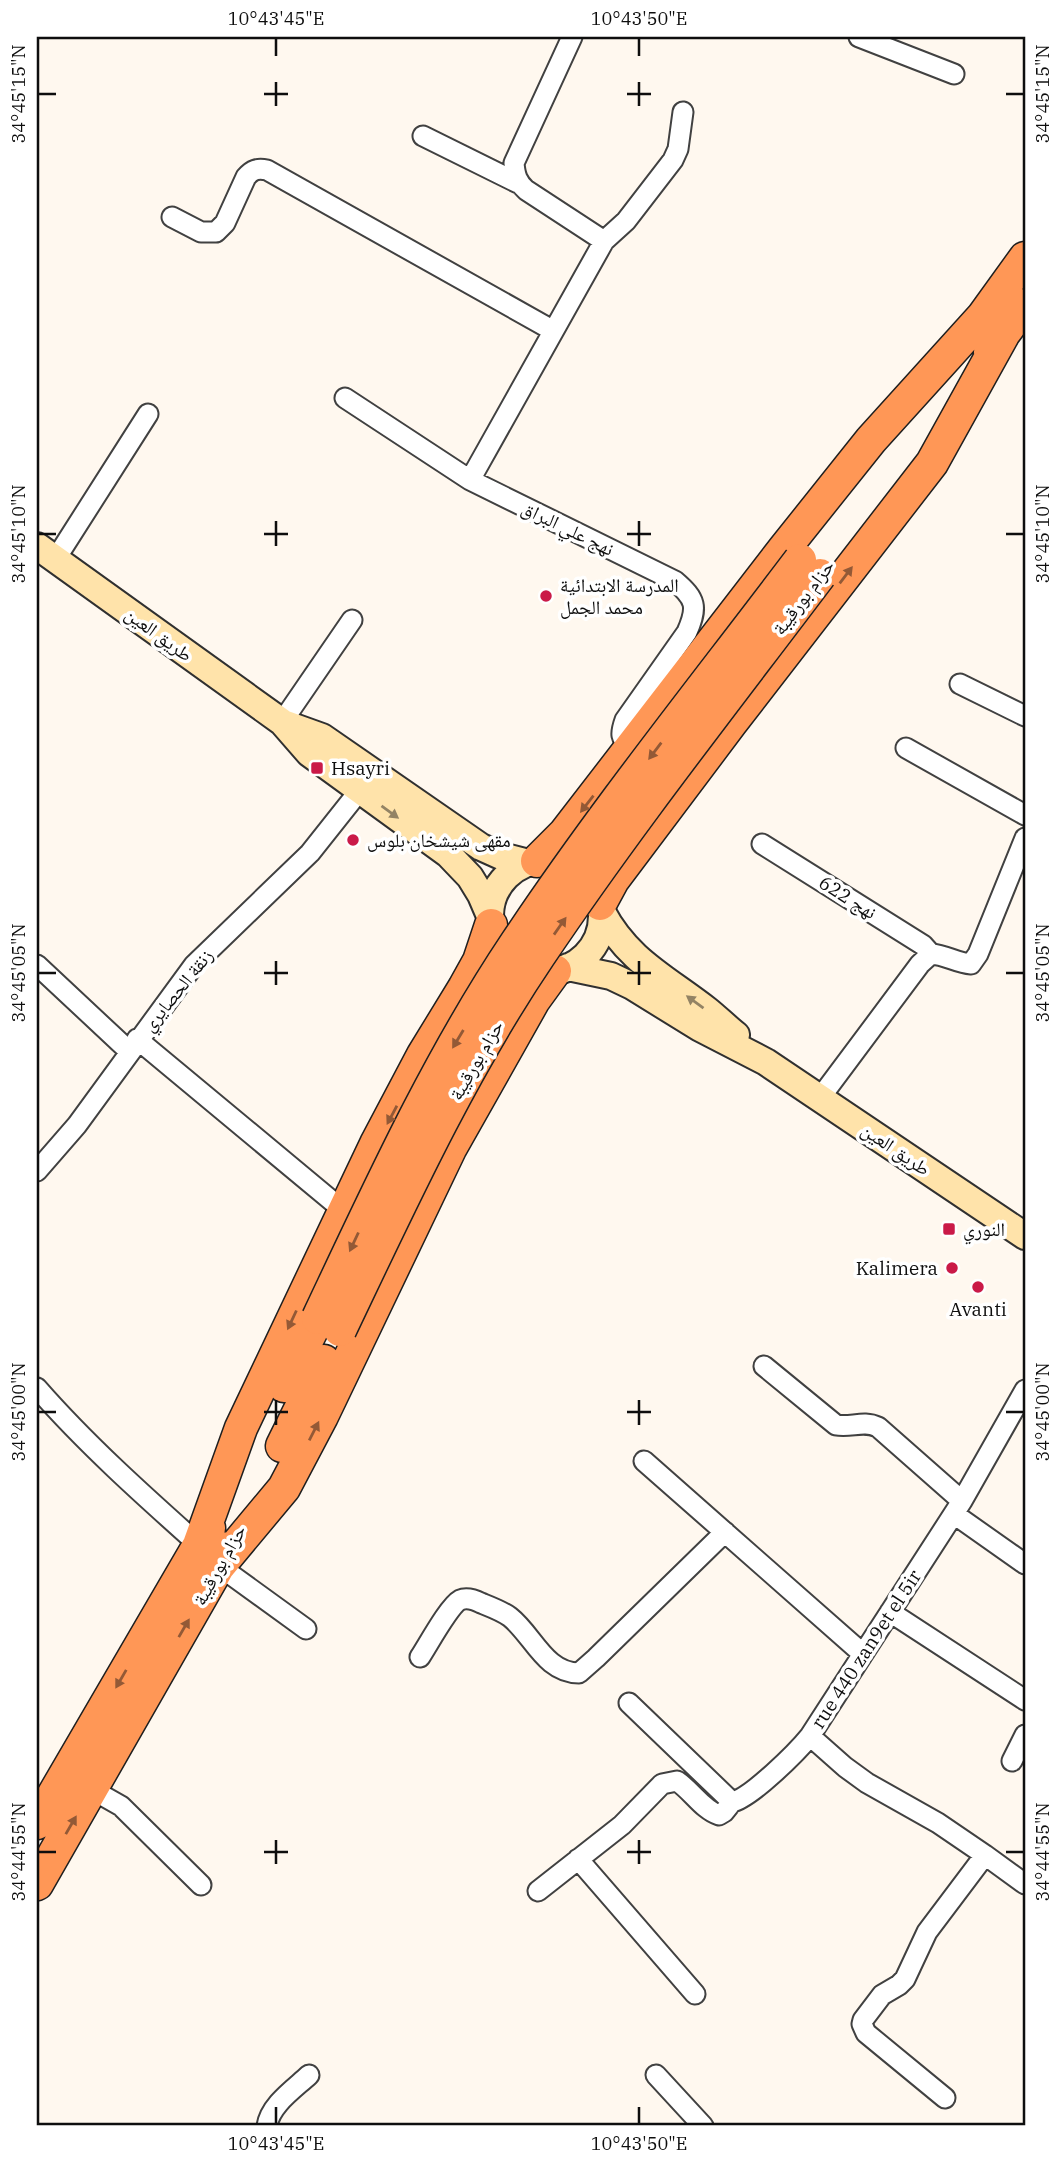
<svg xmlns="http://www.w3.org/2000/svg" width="1062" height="2163" font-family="'IBM Plex Serif','Noto Naskh Arabic',serif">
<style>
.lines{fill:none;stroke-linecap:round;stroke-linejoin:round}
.minor-casing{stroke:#414141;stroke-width:23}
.secondary-casing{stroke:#303030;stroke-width:30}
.trunk-casing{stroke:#1f1f1f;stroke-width:35}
.minor{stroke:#fff;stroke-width:19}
.secondary{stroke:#ffe3aa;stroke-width:26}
.trunk{stroke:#ff9756;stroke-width:32}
.trunk-bridge-casing{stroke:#1f1f1f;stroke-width:35;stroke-linecap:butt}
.trunk-bridge{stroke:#ff9756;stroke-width:32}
.oneway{fill:#935936}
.oneway2{fill:#938364}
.ticks{fill:none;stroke:#0e0e0e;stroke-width:2.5}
.poi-dot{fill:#ca1a48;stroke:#fff;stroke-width:2.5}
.labels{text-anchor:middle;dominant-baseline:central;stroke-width:7;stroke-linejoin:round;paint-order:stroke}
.street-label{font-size:19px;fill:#0e0e0e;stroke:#fff}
.poi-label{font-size:19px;fill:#0e0e0e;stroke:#fff;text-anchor:start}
.neatline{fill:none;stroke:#0e0e0e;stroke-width:2.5}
.ticks-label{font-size:18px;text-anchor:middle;fill:#0e0e0e}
</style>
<rect width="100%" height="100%" fill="#fff8ef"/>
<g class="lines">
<g class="minor-casing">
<path id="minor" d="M572,37L514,163C515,175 517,182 526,190L604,241
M859,37L954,74
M423,136L518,183
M172,217L201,232H216L225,223L246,177C252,170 257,168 267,170L552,330
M345,398L470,480L675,581C696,599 698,607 687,632L625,720C620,734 620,738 631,748
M470,480L604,241L626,221L673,160L678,149L683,112
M55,560L148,414
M960,684L1025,716
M282,722L352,620
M906,748L1025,815
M762,844L923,945L931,954
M37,965L129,1051
M137,1039L344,1211
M820,1098L920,964L931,954C946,955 957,963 971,964L978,954L1025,838
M37,1171L77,1125L194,965L310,853L360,790
M764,1366L836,1425C851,1428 863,1420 878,1427L962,1501
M37,1388C86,1444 143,1495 199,1545
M644,1461L863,1654
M954,1514L1025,1564
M219,1566L306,1629
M890,1612L1025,1700
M420,1657C428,1645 449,1606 460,1600C467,1597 475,1600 481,1603C491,1607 502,1611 510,1617C533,1635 545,1673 579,1673L596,1658L725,1532
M629,1703L732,1802C751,1798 797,1752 810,1736
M1012,1761L1025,1735
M91,1789L121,1806L201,1885
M985,1855L1025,1884
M578,1859L695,1994
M538,1891L622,1825L662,1784L677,1781C692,1791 703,1810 719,1815L724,1812L732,1802
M656,2075L703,2126
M945,2098L866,2033L862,2024L863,2020L882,1995L899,1985L905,1979L927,1932L985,1855L938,1823L867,1783L845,1767L810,1736L962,1501L1025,1390
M267,2126C270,2105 294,2089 309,2075"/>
</g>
<g class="secondary-casing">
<path id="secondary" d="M37,546L282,722L309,753L448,854L470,877L481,895L490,916
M283,723L322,737L481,847L501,856L529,863
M490 916a56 56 0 1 1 112 0a56 56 0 1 1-112 0Z
M602,912C627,960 666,978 707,1010C717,1018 726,1027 736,1035
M568,967L611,976L632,986L700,1028L766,1062L1025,1236"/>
</g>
<g class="trunk-casing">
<path id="trunk" d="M973,330L1025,258
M990,352L1025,305
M537,861L565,833L784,549L871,440L985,314
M600,904L613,880L731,723L932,463L1003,335
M284,1386L318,1318
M282,1446L324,1361
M199,1545L241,1428L376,1144L423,1055L464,988L479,961L491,925
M219,1566L284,1488L322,1416L450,1149L534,1000L555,971
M37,1823L209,1528
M37,1884L229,1548"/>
</g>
<use href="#minor" class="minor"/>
<use href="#secondary" class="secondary"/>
<use href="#trunk" class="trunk"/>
<g class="trunk-bridge-casing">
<path id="trunk-bridge" d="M318,1318C378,1191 437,1061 516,943C604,811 704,687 800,560
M340,1330C401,1202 460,1073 539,956C627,825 725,701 820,575"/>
</g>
<use href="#trunk-bridge" class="trunk-bridge"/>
</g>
<defs><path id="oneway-solid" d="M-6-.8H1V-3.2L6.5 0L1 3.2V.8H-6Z" transform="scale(1.75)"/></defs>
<g class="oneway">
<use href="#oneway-solid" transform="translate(846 575) rotate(-53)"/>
<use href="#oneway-solid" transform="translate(655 751) rotate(127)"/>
<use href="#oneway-solid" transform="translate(587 804) rotate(128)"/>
<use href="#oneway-solid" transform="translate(560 926) rotate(-55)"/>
<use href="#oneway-solid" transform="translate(458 1039) rotate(121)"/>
<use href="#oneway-solid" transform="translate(392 1115) rotate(118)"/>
<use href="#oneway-solid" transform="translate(354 1242) rotate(115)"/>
<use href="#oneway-solid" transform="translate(292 1320) rotate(115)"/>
<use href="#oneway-solid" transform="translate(314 1431) rotate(-63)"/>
<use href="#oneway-solid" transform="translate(184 1628) rotate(-60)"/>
<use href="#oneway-solid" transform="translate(121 1679) rotate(120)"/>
<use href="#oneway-solid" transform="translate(71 1825) rotate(-60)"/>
</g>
<g class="oneway2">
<use href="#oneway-solid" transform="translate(390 812) rotate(36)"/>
<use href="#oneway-solid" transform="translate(695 1002) rotate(-144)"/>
</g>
<path class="ticks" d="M276,38V56M639,38V56M276,82V106M639,82V106M38,94H56M264,94H288M627,94H651M1006,94H1024M276,521V546M639,521V546M38,534H56M264,534H288M627,534H651M1006,534H1024M276,961V985M639,961V985M38,973H56M264,973H288M627,973H651M1006,973H1024M276,1400V1425M639,1400V1425M38,1412H56M264,1412H288M627,1412H651M1006,1412H1024M276,1840V1864M639,1840V1864M38,1852H56M264,1852H288M627,1852H651M1006,1852H1024M276,2107V2124M639,2107V2124"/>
<g class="poi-dot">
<circle cx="546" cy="596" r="7"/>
<rect x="310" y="761" width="14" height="14" rx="3.5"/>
<circle cx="353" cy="840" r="7"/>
<rect x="942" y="1222" width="14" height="14" rx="3.5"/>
<circle cx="952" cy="1268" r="7"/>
<circle cx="978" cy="1287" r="7"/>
</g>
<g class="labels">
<g class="street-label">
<text transform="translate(568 528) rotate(26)">نهج علي البراق</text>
<text transform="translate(803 597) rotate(-53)">حزام بورقيبة</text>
<text transform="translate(159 634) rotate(36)">طريق العين</text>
<text transform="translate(848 897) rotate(32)">نهج 622</text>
<text transform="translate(177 990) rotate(-51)">زنقة الحصايري</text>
<text transform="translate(476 1060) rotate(-60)">حزام بورقيبة</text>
<text transform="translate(896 1149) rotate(34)">طريق العين</text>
<text transform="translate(219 1565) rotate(-61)">حزام بورقيبة</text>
<text transform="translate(866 1649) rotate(-57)">rue 440 zan9et el 5ir</text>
</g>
<g class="poi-label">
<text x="560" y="585">المدرسة الابتدائية<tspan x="560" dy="22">محمد الجمل</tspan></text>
<text x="331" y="768">Hsayri</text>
<text x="367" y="840">مقهى شيشخان بلوس</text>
<text x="963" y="1229">النوري</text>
<text x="938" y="1268" text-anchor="end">Kalimera</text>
<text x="978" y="1309" text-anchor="middle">Avanti</text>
</g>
</g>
<rect width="1062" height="2163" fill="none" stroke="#ffffff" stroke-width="77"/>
<rect x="38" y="38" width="986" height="2086" class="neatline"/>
<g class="ticks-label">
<text x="276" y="25">10°43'45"E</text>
<text x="639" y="25">10°43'50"E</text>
<text transform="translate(19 94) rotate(-90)" y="6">34°45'15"N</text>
<text transform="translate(1043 94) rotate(-90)" y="6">34°45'15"N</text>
<text transform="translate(19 534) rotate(-90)" y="6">34°45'10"N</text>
<text transform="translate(1043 534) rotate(-90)" y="6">34°45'10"N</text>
<text transform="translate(19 973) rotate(-90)" y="6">34°45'05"N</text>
<text transform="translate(1043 973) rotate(-90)" y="6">34°45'05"N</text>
<text transform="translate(19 1412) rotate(-90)" y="6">34°45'00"N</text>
<text transform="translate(1043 1412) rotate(-90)" y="6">34°45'00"N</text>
<text transform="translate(19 1852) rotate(-90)" y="6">34°44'55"N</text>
<text transform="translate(1043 1852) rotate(-90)" y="6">34°44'55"N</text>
<text x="276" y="2150">10°43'45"E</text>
<text x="639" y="2150">10°43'50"E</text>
</g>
</svg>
